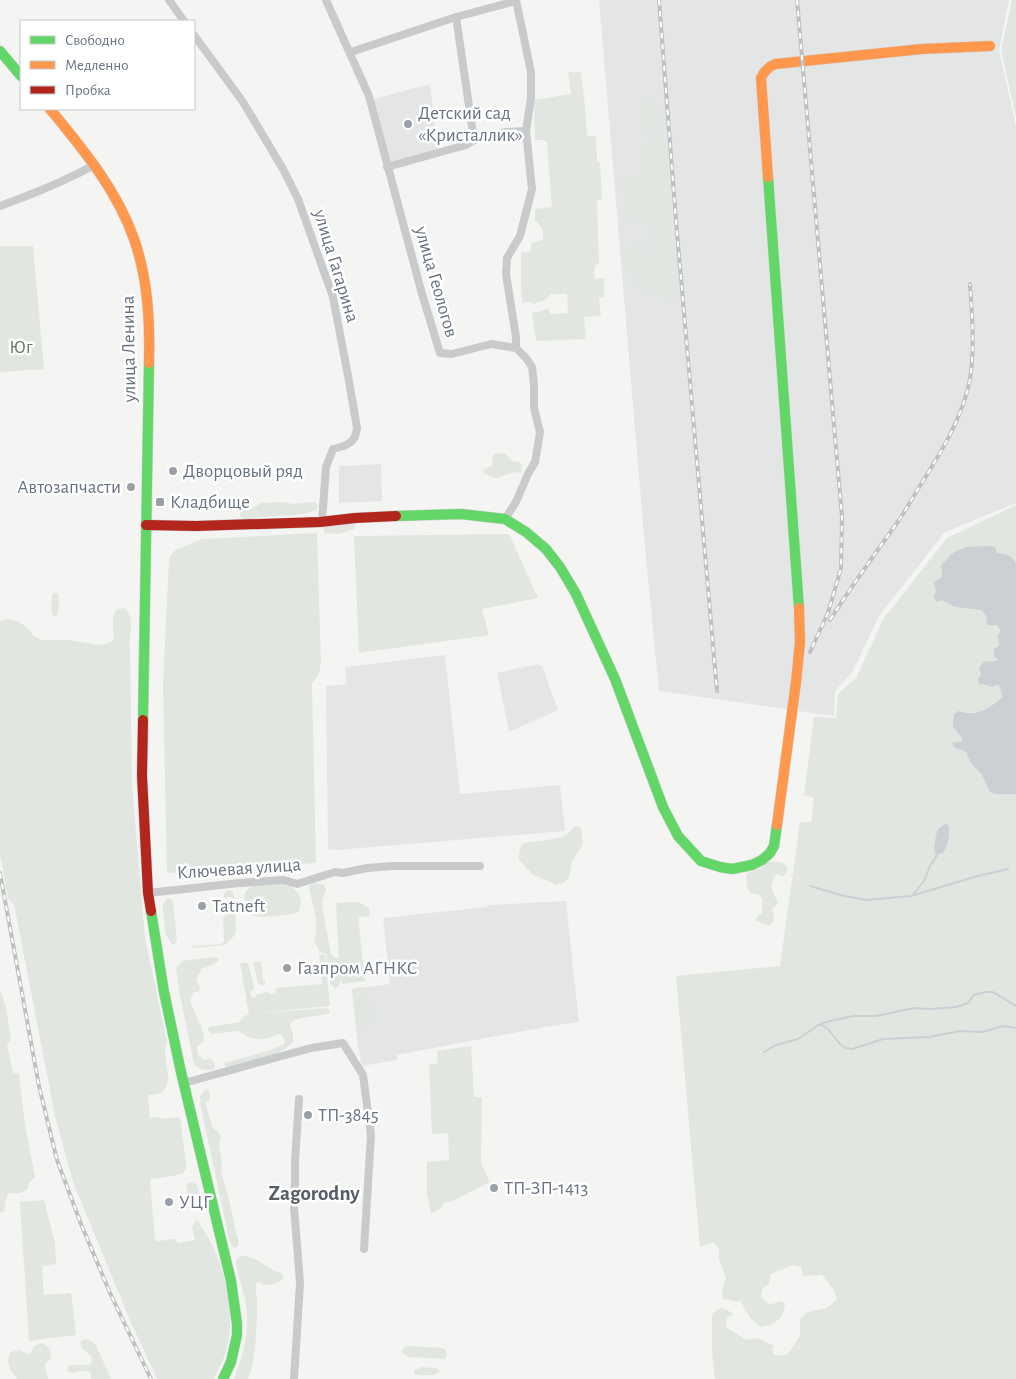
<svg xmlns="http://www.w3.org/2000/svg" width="1016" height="1379" font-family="'Alegreya Sans',sans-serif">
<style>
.built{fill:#e4e6e6}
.green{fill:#e2e6e1}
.water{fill:#cad0d4}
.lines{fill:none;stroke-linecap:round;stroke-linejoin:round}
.stream{stroke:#cad0d4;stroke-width:2}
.fast-casing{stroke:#d1d2d2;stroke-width:11}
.slow-casing{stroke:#d1d2d2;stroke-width:11}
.jam-casing{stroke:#d1d2d2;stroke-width:11}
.street{stroke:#c9cacb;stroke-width:8}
.fast{stroke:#63d668;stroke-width:10}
.slow{stroke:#ff974d;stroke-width:10}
.jam{stroke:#b3261e;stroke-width:10}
.rail-casing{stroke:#bfc0c1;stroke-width:4}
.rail{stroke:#fff;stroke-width:2;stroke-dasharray:5.5;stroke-linecap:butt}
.poi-dot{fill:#99a0a8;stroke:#fff;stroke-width:2}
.labels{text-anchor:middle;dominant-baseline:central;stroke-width:5;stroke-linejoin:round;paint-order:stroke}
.poi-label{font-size:19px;fill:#687380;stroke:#fff;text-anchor:start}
.street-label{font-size:19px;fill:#687380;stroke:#fff}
.park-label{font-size:19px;fill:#687866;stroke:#fff}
.quarter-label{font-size:21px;font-weight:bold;fill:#555d66;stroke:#fff}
</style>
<rect width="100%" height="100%" fill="#f4f4f3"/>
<path class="built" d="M599,0H1009L999,50L1016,126V503L945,532L879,616L852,673L835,691L834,716L659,691L645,548Z
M430,84L438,149L391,164L374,99Z
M381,464L382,501L339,503V466Z
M445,655L460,794L560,785L565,831L337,850L328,849L326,686L346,684L345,667Z
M538,664L542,666L558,710L509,732L497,673Z
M566,901L579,1022L545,1027L397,1055V1060L362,1066L358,1047L352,989L390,984L383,918L486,907L489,905Z"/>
<path class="green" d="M1012,0H1016V117L1001,50Z
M568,72H581L585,106L587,136H596L597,161L600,162L602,199L597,201L599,264L595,265L594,279L604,278V297L599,298L601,316L584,317L586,339L536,341L532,313L542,311L548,308L551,314L568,313L567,294H551L545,300L533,304L532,302L522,303L521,283V252H530L532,243L543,240V230L535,220V209L552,207L547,142L544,140H535L534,100L571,94Z
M650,102L654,104L657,109L664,140L669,153L673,212L671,218L664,223C664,233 670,232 674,239C677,245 681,280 680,288C679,292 676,295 674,298H668C663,290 658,293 650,292C640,290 632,279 631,269C630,263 631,255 631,249L635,246L644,247L650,256H654L658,250C657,243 652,240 648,234L651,225L649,222C643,221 638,222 633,221C620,219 627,209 628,201C628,195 624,188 622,182L624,179L628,178L633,180C635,178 638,178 640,176C646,171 649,137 647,129C646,123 643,117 642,110L645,104Z
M0,246H33L44,369L0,372Z
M505,453L512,461L519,462L522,464L521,472C517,473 512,472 508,474C495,479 498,480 484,473L483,470L493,465L492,458L494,454Z
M280,502L295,504L313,502L317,503L318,506L316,510C300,517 281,515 263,517C257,517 250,520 243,519L240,516V508L251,509L261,503Z
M1016,505V1379H715L712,1352V1315C713,1313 714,1311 717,1310C723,1306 730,1311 733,1315L727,1317L726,1327L746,1340L758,1338L775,1346L772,1349L774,1355H787L800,1336V1319L808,1312L827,1308L837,1299L833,1289L822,1275L803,1276L801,1267L793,1265L771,1274L769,1284L762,1289L761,1297L770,1305L780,1301L785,1303C784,1319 775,1325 760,1327L750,1318L741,1302L723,1299L722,1291L726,1278L719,1260V1249L713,1242L700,1247L676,976L780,966L800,822H811L814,798L804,795L814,717L836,718L838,694L856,678L884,618L947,538Z
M354,522L356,525L354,529L339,534L325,533L323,528V525Z
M317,533L321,662L319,674L312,683L316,863L167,873L163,685L169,559L174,551L202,539Z
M509,534L538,598L482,609L489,635L359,653L354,536Z
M55,592L58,594C59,600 60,613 55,617L53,615L51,610L52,595Z
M124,608C135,615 130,634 129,645L130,646L132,784L141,891L145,938L167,1041C166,1044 165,1047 165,1049C164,1062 175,1084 160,1093C157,1095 151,1095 148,1095L150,1118L160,1117L161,1119L180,1117L186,1162V1168L183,1173L173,1176L152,1179L150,1181L155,1240L158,1241L176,1239L177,1243L195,1240L192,1227L196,1220C200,1223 202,1228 205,1232C224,1262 236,1313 227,1347C225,1358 218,1369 214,1379H157L129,1318L73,1182L55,1116L14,904L11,903L8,898L0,853V622L7,619L17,621L24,625L34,636L41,640H68L100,645L111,642L114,639C114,628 110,618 117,609Z
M578,826L581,828L583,844L572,861L569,878L565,882L556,885L536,876L533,875L519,860C519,854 519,847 524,843C540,840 565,842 574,827Z
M767,862C775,862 784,860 788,869L785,875L782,876L777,874C768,886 772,891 778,902L776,906L772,909C774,916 776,921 769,926L756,921V918L762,913V899L759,895L752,893L748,890L746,877L748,873L761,868Z
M283,883C296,887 306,898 298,912L293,914C283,915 256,920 250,914C247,911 245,906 245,903C243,895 245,890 252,886Z
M315,883L323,884L326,889L322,901L323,912L331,954L333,956L338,958L339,962L336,903L358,902L369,908L370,916L358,917L365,981L342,984L341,979L338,987L335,988L331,985L328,974L326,954L320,952L314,941L316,932V918L309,888L310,885Z
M229,890L232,891L234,895L236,929L235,935L225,945L193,948V945L195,946L221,944L224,942L223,917H225V908H231V897L224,898C224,894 224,891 229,890Z
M169,898L172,900L173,903L177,940L175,944L173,945L166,935L163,911V904L166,900Z
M319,955H325L330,1006L252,1014L326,1008L330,1010L329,1013C317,1017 304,1016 292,1021L290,1026L293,1034V1042C276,1059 249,1062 226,1067L224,1064L227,1062L268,1051L284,1044L285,1041L283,1036L278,1034C261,1042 254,1041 238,1031L212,1034L209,1032L208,1030L209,1027L240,1022L243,1017L249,1014L240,963H248L254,987V989L250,992L252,998L256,997V995L267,992L271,994L275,993L276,988L322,984Z
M216,957L219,960L214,964L201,969L200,973L196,979L200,988L199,992H194L190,1000C192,1008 208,1036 203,1042C201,1044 198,1045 197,1047L198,1054L203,1060L211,1059C214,1062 216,1064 214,1069C205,1071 200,1070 194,1064L179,990L176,968L182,961Z
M253,962H261L263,980H265V985H262L258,983Z
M362,987L365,988L367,989L370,1020L366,1025L358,1027L356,1023L352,990L354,988Z
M0,989L6,1008L11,1039L7,1045L13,1073L19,1074L25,1125L35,1177L29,1183L27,1190L21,1193H9L6,1199L4,1212L0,1213Z
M471,1046L474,1097H482L481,1163L490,1182L455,1200L442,1204V1208L431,1214L427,1194V1162L449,1160L448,1133L432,1134L429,1065L438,1063L437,1051Z
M206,1089L209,1090L210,1099L206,1103V1106L213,1128L218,1132L221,1136L219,1146L222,1162L221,1171L229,1199L235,1228L239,1243L238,1246L235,1248L232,1246L229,1239L200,1103V1096Z
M190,1182H194C199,1186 202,1198 199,1204L195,1205L190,1202L186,1185Z
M44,1200L55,1243L56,1264L42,1266L44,1295L71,1293L76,1335L29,1341L20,1202Z
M241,1256C256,1255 267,1270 281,1273L284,1278C278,1284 267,1288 259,1282L256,1283C255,1290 257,1296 257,1303C257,1325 256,1360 248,1379H234C243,1356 250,1331 246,1305C244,1291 238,1277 236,1263L237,1259Z
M85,1339L93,1342L96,1345L111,1379H91V1374L89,1371H79L72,1373L67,1371L68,1366L72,1365H89L92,1363L91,1356L81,1347V1341Z
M41,1343C50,1346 56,1357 46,1363L45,1366L48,1379H17C11,1370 4,1363 11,1352L20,1350L29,1355L32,1351L34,1346Z
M408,1346L442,1348L446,1350L447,1356L444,1359L409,1357L402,1353V1349Z
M421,1367L437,1368L439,1372L434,1375H416L414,1374V1371Z"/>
<path class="water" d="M990,546L995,547L997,553C1006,554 1012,555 1016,564V794H995L990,792L982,775L971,763L966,752L954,747L952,743L962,741V738L953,727L954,714L959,711C976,718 989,708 1002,698V695L999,685H996L992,687L983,684L980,685L978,679L981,675L979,667L985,661L990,662L998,660L994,656V649L999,646L998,635L1001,631L997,625H987L986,616L982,610L955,607L942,600L936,602L934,597L936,591L934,582L942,577V569L940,566L954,552L966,547Z
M946,824L948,825C951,834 948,845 943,853L936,855C934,850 934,847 935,842C937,832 936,828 946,824Z"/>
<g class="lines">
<path class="stream" d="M810,886L844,896L867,900L911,896L974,877L1008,869
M913,895L924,881L930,866L937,855
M820,1024L828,1029L840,1044L845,1048L852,1049L883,1039L929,1037L960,1031L983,1032L1003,1026L1015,1028
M764,1052L776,1045L798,1039L820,1024L830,1021L853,1016H876L914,1008L930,1009L956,1007L968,1003L974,995L985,992H993L1016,1006"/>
<g class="fast-casing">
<path id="fast" d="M0,51L21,76
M768,177L799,608
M396,516L461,514L505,519L526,532L546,549L560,567L576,594L615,679L663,807L678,836L701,861L720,867L732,869L752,865L762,860L770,853L774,846L777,825
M143,720L149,363
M151,911L164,992L181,1072L231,1281L237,1324V1335L231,1362L223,1379"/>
</g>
<g class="slow-casing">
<path id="slow" d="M50,109C83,149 117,190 134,239C148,279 150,321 149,363
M768,177L761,78C764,71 768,67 775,64L922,49L990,46
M777,825L796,682L800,642L799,608"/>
</g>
<g class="jam-casing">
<path id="jam" d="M146,525L196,526L320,522L355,518L396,516
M143,720L142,776L148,893L151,911"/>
</g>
<path class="street" d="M169,0L184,21
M326,0L369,96L422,294L440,353L452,354L491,344L516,348L526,358L532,367L534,385V408L540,432L538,445L535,462L528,474L516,502L505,519
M516,0L531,72V98L526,131L532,189L520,236L507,258L506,274L516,337V348
M456,17L474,140
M194,35L243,102L283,169L298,199L333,297L349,381L357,428L355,437L351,442L344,446L333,449L326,467L322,521
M351,52L456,17L516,1
M387,167L466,145L474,140L506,132L526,131
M0,206C33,194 64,182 94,165
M148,893L239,883L284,880L297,884L335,872L343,873L367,868L393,866H480
M184,1083L311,1048L343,1043L363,1075L371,1135L364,1249
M294,1379L300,1283L294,1207L295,1183V1161L299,1099"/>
<use href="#fast" class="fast"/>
<use href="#slow" class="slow"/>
<use href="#jam" class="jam"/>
<g class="rail-casing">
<path id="rail" d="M659,0L676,221L717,691
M797,0L842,517L841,568L828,613L810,652
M830,620C851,587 874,555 897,523C906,510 914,495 923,481C943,449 963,416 970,379C975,347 972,316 970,284
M0,873L39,1086L57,1160L81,1224L110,1293L151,1379"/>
</g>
<use href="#rail" class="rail"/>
</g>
<g class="poi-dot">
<circle cx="408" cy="124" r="5"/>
<circle cx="173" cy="471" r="5"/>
<circle cx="131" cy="487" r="5"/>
<rect x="155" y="497" width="10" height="10" rx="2.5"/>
<circle cx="202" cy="906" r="5"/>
<circle cx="287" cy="968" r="5"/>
<circle cx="308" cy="1115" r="5"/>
<circle cx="494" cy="1188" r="5"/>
<circle cx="169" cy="1202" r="5"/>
</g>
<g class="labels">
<g class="poi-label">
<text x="418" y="113">Детский сад<tspan x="418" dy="22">«Кристаллик»</tspan></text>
<text x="183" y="471">Дворцовый ряд</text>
<text x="121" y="487" text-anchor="end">Автозапчасти</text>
<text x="170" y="502">Кладбище</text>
<text x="212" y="906">Tatneft</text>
<text x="297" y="968">Газпром АГНКС</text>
<text x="318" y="1115">ТП-3845</text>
<text x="504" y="1188">ТП-ЗП-1413</text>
<text x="179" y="1202">УЦГ</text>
</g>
<g class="street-label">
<text transform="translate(336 266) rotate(73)">улица Гагарина</text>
<text transform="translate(436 282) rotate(74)">улица Геологов</text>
<text transform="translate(129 349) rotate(-91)">улица Ленина</text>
<text transform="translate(239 869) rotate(-4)">Ключевая улица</text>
</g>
<g class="park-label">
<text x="21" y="347">Юг</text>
</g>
<g class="quarter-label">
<text x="314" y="1193">Zagorodny</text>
</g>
</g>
<rect x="20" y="20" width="175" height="90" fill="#ffffff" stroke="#c3c7cc"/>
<rect x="30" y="36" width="25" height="8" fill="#63d668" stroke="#c3c7cc"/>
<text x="65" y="45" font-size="15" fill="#687380">Свободно</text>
<rect x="30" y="61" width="25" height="8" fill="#ff974d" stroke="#c3c7cc"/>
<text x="65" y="70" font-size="15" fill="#687380">Медленно</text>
<rect x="30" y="86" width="25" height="8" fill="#b3261e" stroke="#c3c7cc"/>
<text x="65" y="95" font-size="15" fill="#687380">Пробка</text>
</svg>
